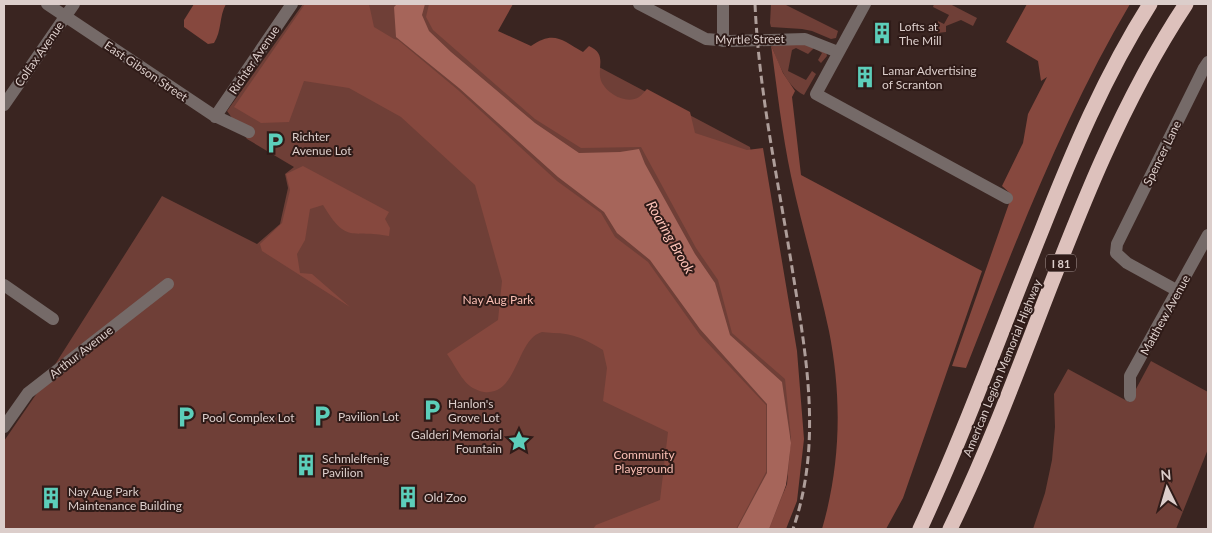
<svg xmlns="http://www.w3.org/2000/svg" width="1212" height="533" font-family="Lato,sans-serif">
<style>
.green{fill:#6f3f37}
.forest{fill:#86483e}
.water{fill:#a6655a}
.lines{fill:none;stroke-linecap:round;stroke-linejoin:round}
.minor{stroke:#756a68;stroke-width:12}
.highway{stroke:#ddc1bc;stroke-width:15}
.rail{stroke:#ae9e9a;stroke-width:3;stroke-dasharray:8 4;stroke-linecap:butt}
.labels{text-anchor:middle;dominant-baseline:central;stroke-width:4;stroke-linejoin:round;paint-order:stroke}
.shield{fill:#2f1b18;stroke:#a89895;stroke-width:1}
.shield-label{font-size:11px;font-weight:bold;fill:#dccecb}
.poi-label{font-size:12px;fill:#dccecb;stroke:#2f1b18;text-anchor:start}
.street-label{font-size:12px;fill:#dccecb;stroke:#2f1b18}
.park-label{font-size:12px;fill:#fabfb4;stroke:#2f1b18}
.water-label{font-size:14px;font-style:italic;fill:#fdc2b7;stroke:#2f1b18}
</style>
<rect width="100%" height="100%" fill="#3a2521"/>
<path class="green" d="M303,4H478L479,44L529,70L546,39L750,147L786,354L792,418L789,469L782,501L774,529H4V441L35,396L162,196L257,244L280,224L288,188L285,174L294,167L247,139L227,111Z
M771,4H784L838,31L836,38L831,39L812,31L802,29L771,27L770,23Z
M934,4H950L977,18L973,26L961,20L946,26V32L937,33L933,32L938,21L944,24L949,15L933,7Z
M805,44L826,51L827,56L821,63L818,60L822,53L814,48L808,54L796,48L792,50L788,71L806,80L812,71L816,74L804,95C786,86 779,64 771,45Z
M1151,361L1208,392V449L1176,529H1033L1045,493L1052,460L1055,427L1054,394L1068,369L1129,402Z"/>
<path class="forest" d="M194,4H226C219,16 222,31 214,43L208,44L184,27V20Z
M305,4H369L374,27L394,39L398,40L458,90L557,181L601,213L615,237L648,262L700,335L766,405V472L736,529H593L596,525L660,500L668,432L603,401L607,368L603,350C587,340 573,333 553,333C550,333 545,332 542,332C516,339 518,396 484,392C477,391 468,386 464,380C458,373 453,362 447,354L498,320L502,281L475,185L401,117L349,88L304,81L289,122L261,123L234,107Z
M429,4H513L498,31L531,46C554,30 562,40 583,52L589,46C609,55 595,69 602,83C608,94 627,105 639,97C642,95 645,91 647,89L690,112L695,133L747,150L763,148L797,351L804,439L797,501L786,529H769L787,484L791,438L785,379L732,333L718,280L696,248L641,147L581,148L535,119L433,30L426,17Z
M1027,4H1130C1063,117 1014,246 966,368L952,366L1012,195L1002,186L1023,143L1028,114L1047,77L1041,81L1038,61L1006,42Z
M771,45L783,73L795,91L792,97L801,175L982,271L903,498L886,529H822C841,464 842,397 829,331C818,279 802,228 791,176C782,133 777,89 771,45Z
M303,166L389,212L385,219L390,228L389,236C351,229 347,245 323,205L310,209L305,240L297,254L300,273L312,274L350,307L262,251L260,244L282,223L290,190L286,174Z"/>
<path class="water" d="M397,4H425L422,15L429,31L451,52L535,123L579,153L620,152L639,149L645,164L695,254L715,283L730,335L782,382L791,443L786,485L769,529H737L767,473V404L700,329L650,260L617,233L604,212L558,177L459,88L396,37L394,7Z"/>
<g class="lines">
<path class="minor" d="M47,4L213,115L249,132
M639,4L706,39L730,41L805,39L838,52
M865,4L816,94L1007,198
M723,41V4
M4,105L74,4
M215,117L292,4
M4,285L53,319
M1178,291L1127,263L1116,253L1117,244L1204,68L1208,62
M1130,396V376L1208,235
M4,427L28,393L168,284"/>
<path class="highway" d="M920,529C965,432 1001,331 1041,232C1072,153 1105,75 1150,4
M950,529C1034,357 1080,164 1186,4"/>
<path class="rail" d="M755,4C759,95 779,184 793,274C807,360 822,445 793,529"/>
</g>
<defs>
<g id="building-bare" transform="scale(1.725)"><path d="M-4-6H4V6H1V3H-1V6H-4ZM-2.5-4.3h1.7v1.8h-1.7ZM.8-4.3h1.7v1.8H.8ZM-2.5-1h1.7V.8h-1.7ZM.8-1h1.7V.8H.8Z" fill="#5cceba" stroke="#2f1b18" stroke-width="2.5" paint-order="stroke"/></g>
<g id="parking-bare" transform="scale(1.725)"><path d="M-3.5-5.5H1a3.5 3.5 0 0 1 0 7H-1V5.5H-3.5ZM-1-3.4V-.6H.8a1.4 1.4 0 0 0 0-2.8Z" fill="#5cceba" stroke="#2f1b18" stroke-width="2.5" paint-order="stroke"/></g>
<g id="sight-bare" transform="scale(1.725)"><path d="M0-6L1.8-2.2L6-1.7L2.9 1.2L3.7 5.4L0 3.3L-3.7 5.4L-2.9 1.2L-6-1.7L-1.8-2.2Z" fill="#5cceba" stroke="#2f1b18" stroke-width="2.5" paint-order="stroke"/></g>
</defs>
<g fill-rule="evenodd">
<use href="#building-bare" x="882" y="33"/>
<use href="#building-bare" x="865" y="77"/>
<use href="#parking-bare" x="275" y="143"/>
<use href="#parking-bare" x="432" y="410"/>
<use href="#parking-bare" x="322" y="416"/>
<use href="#parking-bare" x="186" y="417"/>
<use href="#sight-bare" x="519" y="441"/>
<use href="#building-bare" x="306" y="465"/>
<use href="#building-bare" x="408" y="497"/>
<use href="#building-bare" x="51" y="498"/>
</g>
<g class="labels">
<rect class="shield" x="1046" y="254.5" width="30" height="17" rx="4"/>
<g class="shield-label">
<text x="1061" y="263">I 81</text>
</g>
<g class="poi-label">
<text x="899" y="26">Lofts at<tspan x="899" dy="14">The Mill</tspan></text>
<text x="882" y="70">Lamar Advertising<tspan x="882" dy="14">of Scranton</tspan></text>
<text x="292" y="136">Richter<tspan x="292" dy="14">Avenue Lot</tspan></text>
<text x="448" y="403">Hanlon's<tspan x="448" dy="14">Grove Lot</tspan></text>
<text x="338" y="416">Pavilion Lot</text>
<text x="202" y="417">Pool Complex Lot</text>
<text x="502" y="434" text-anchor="end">Galderi Memorial<tspan x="502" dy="14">Fountain</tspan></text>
<text x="322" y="458">Schmlelfenig<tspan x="322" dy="14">Pavilion</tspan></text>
<text x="68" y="491">Nay Aug Park<tspan x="68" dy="14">Maintenance Building</tspan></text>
<text x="424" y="497">Old Zoo</text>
</g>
<g class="street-label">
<text transform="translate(750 39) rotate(-1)">Myrtle Street</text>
<text transform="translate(39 54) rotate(-55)">Colfax Avenue</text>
<text transform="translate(254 60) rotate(-56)">Richter Avenue</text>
<text transform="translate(146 71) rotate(34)">East Gibson Street</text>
<text transform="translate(1162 153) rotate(-64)">Spencer Lane</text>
<text transform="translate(1165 315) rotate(-61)">Matthew Avenue</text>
<text transform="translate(81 352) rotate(-38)">Arthur Avenue</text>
<text transform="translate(1002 368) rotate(-68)">American Legion Memorial Highway</text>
</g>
<g class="park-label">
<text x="498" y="299">Nay Aug Park</text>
<text x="644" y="454">Community<tspan x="644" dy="14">Playground</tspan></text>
</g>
<g class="water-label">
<text transform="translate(671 237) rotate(60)">Roaring Brook</text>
</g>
</g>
<rect width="1212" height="533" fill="none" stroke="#dccecb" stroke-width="10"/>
<g transform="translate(1167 488) rotate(355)" stroke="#2f1b18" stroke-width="4" paint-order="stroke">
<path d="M0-4L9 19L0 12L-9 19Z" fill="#dccecb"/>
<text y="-8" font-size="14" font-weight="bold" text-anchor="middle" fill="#dccecb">N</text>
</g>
</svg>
